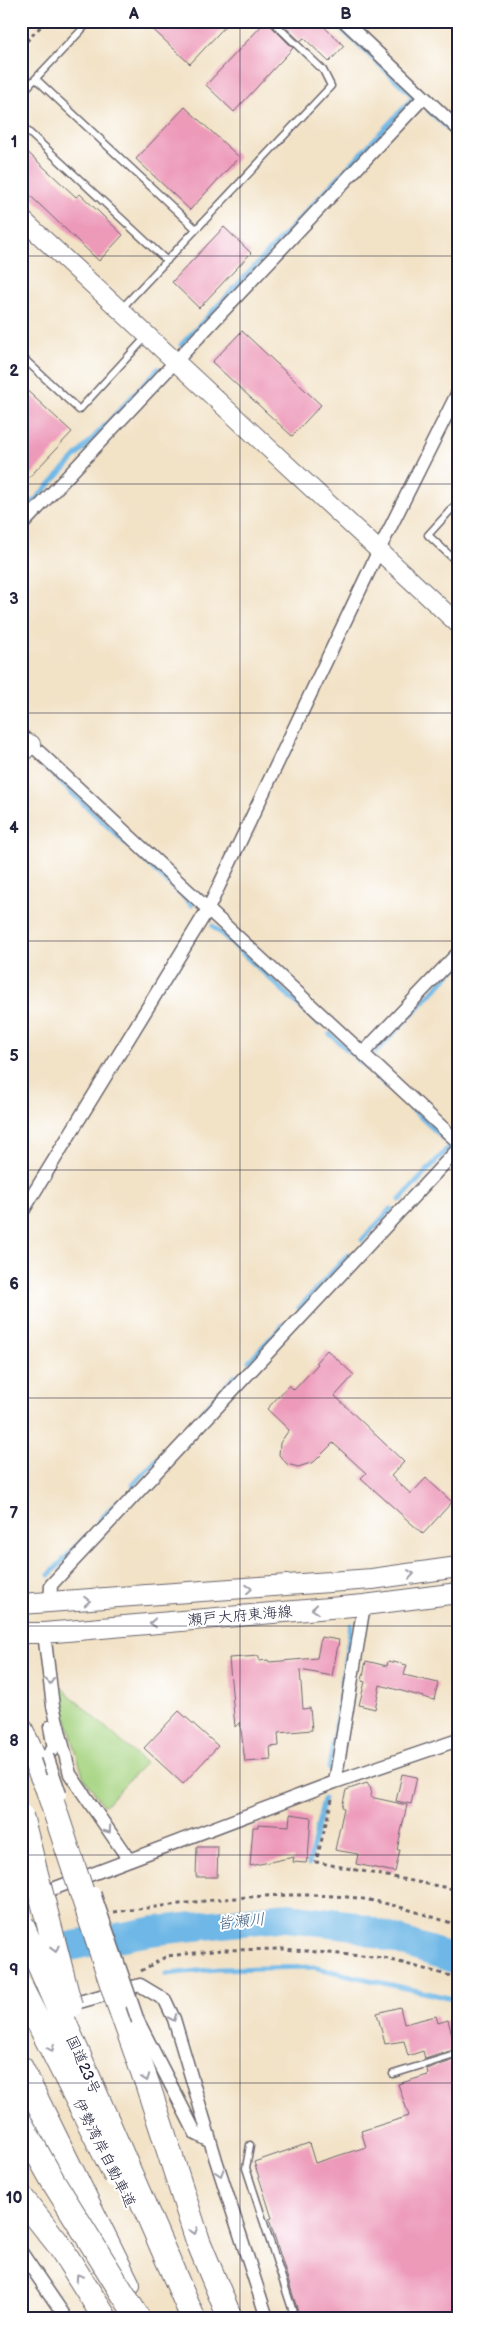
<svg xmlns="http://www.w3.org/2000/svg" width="479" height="2339" font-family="'Balsamiq Sans','Klee One',sans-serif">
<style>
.green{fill:#a6d481;stroke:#647b5e}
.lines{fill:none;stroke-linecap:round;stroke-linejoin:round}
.stream{stroke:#6eb7e6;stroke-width:5}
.river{stroke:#6eb7e6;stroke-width:29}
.building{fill:#ed9ab9}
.lane-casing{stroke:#6b656c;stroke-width:9}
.street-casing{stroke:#6b656c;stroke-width:15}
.secondary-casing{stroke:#6b656c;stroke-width:20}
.primary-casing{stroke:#6b656c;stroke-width:22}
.highway-casing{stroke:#6b656c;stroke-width:26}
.path{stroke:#6b656c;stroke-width:3;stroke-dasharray:4 4;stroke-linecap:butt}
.lane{stroke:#fff;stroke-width:6}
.street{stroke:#fff;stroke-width:12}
.secondary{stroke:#fff;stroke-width:18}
.primary{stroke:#fff;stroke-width:20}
.highway{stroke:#fff;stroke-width:24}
.street-bridge-casing{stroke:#6b656c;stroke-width:15;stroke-linecap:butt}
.highway-bridge-casing{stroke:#6b656c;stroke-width:26;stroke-linecap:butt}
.street-bridge{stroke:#fff;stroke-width:12}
.highway-bridge{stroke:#fff;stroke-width:24}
.oneway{stroke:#9c9ca7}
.grid{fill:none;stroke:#22223b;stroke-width:1;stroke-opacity:0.55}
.labels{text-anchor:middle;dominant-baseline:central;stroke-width:4;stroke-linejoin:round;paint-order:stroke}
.street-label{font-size:15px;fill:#22223b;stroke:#fff}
.water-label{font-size:16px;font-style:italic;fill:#405e7f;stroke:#fff}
.neatline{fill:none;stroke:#22223b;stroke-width:2}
.grid-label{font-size:16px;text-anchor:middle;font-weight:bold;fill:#22223b}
</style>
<rect width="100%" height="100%" fill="#fff"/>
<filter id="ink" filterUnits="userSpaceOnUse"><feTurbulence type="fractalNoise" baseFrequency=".02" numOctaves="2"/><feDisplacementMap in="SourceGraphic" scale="10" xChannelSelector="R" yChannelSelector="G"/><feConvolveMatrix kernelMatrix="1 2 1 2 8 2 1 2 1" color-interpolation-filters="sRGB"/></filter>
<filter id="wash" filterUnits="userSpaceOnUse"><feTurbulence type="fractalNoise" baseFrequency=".0096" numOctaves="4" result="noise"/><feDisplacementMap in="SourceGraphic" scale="20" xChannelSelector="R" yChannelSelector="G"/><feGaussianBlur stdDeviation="1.12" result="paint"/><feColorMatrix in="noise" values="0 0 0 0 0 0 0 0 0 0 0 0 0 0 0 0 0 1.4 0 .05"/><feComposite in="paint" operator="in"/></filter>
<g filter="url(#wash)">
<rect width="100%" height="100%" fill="#f2e2c6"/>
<path class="green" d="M61,1687L145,1763L104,1806L83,1776L60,1695Z"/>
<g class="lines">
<path class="stream" d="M333,21L415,98
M21,30L29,21
M429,111L458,138
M181,345L414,97
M21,515L158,369
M42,765L192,905
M213,926L319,1024
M330,1034L451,1145L400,1200
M376,1052L458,965
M362,1240L391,1209
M299,1308L349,1254
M249,1361L283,1325
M201,1413L235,1376
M133,1485L187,1427
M98,1522L118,1501
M49,1575L86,1536
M329,1769L351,1625
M309,1864L324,1799
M166,1974L219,1969L313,1967L458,2000"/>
<path class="river" d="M21,1957L76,1945L153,1931L283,1917L351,1925L458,1960"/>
</g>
<g id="blocks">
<path class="building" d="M144,21H230L190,64Z
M266,21L293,48L234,112L206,85Z
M279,21H318L344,46L329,62L304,38L300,41Z
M185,107L239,157L190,210L136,159Z
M21,146L76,197L80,194L123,235L99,261L21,187Z
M224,227L251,253L199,308L172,282Z
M242,331L321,405L292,436L212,362Z
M21,385L72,432L21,486Z
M327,1350L354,1375L335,1396L404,1462L391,1476L411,1494L426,1478L452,1502L423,1534L361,1478L366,1473L333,1443L314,1462L298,1467L287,1464L279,1455L280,1443L289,1430L267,1409L289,1385L294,1390L318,1364L316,1362Z
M321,1637L339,1640L332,1676L300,1670L303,1709L310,1708L312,1730L278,1733L279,1746L270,1747L271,1760L245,1762L240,1722L235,1727L229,1658L259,1656V1661L268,1660L269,1662L317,1658Z
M366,1661L387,1666L388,1661L407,1665L404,1675L438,1683L434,1700L380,1685L375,1709L359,1705L365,1682L362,1681Z
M179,1711L218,1746L183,1784L144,1748Z
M402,1774L417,1777L411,1804L396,1801Z
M367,1783L371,1789L370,1797L407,1805L397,1850H400L395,1872L356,1864L358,1854L335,1850L344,1808L342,1807L346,1790Z
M290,1814L311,1817L308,1859L307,1858L306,1863L293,1862L294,1857L250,1866L253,1827H258V1824L289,1826Z
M197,1847H218L217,1877H196Z
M400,2007L404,2024L436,2016L438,2023L448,2020L456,2049L425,2059L423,2051L408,2056L404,2041L385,2044L377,2013Z
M458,2059V2318H300L269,2219L272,2218L254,2162L309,2143L315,2163L366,2147L361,2131L409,2116L398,2084L428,2075L427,2069Z"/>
</g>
</g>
<g filter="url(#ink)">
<use href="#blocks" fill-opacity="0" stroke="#6b656c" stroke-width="1"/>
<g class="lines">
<g class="lane-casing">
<path id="lane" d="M36,79L196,229
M21,94L90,21
M21,125L167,261
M121,309L331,86L323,70L272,21
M21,356L79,410L147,336
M458,502L428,535L458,563
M393,2074L458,2054
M250,2145L246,2168L295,2318"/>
</g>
<g class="street-casing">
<path id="street" d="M344,21L458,129
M21,526L424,97
M21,735L458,1142
M363,1053L458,953
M21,1214L208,909L379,550L458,392
M50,1604L51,1585L458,1149
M44,1633L53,1706L70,1774L129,1860
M47,1756L54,1748L50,1727
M335,1782L364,1605
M21,1901L335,1782L458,1740
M65,2006L140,1985L165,2000L174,2019L216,2160L267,2318
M138,2021L196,2134L210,2141
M21,2252L66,2318"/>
</g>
<g class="secondary-casing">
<path id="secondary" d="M21,218L458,624
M21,754L31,744"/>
</g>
<g class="primary-casing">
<path id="primary" d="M21,1604L372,1579L458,1567
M21,1633H44L364,1605L458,1593"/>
</g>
<g class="highway-casing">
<path id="highway" d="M21,1730L47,1787
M117,1999L148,2086L198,2241L230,2318
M21,2068L128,2285
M21,2197L59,2245L105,2318"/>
</g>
<path class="path" d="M21,47L46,21
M332,1799L316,1862L458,1890
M114,1912C191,1903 269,1890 347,1897C384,1900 422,1914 458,1925
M141,1971L167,1956L222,1950L284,1949L384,1958L458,1978"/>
<use href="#lane" class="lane"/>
<use href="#street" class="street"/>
<use href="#secondary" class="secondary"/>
<use href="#primary" class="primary"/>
<use href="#highway" class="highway"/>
<g class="street-bridge-casing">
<path id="street-bridge" d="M47,1756L60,1794
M94,1893L138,2021"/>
</g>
<g class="highway-bridge-casing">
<path id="highway-bridge" d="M47,1787L117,1999
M21,1816L70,2006
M21,1923L193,2318
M21,1988L116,2176
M21,2124L53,2181L138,2318"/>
</g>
<use href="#street-bridge" class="street-bridge"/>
<use href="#highway-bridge" class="highway-bridge"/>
</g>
<defs><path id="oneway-chevron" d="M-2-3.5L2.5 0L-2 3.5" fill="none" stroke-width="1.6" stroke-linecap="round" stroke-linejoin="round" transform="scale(1.25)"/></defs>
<g class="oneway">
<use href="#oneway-chevron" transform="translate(411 1574) rotate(-8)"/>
<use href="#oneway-chevron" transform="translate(249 1589) rotate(-4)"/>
<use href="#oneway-chevron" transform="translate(87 1601) rotate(-4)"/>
<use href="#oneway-chevron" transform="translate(315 1609) rotate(175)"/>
<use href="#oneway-chevron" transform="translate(153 1623) rotate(175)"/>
<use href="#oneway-chevron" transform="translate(50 1681) rotate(83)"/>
<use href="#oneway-chevron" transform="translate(108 1830) rotate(55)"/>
<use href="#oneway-chevron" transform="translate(55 1949) rotate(76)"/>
<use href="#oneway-chevron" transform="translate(173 2018) rotate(68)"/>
<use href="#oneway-chevron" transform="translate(51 2048) rotate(64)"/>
<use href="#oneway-chevron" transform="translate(146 2078) rotate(70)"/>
<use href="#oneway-chevron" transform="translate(220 2173) rotate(72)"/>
<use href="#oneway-chevron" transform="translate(194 2231) rotate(71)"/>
<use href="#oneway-chevron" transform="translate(79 2277) rotate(-123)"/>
</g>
</g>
<path class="grid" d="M240,21V2318M21,256H458M21,484H458M21,713H458M21,941H458M21,1170H458M21,1398H458M21,1626H458M21,1855H458M21,2083H458"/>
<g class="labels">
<g class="street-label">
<text transform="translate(240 1616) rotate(-5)">瀬戸大府東海線</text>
<text transform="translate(83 2065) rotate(66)">国道23号</text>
<text transform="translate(104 2153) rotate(63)">伊勢湾岸自動車道</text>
</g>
<g class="water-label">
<text transform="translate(241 1922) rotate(-6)">皆瀬川</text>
</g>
</g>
<rect width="479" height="2339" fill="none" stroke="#fff" stroke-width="55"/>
<rect x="28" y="28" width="424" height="2284" class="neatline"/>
<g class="grid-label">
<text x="134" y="19">A</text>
<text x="346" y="19">B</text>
<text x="14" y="147">1</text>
<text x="14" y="376">2</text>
<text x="14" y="604">3</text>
<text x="14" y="833">4</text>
<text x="14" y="1061">5</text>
<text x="14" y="1289">6</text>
<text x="14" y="1518">7</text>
<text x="14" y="1746">8</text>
<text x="14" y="1975">9</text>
<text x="14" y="2203">10</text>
</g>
</svg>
